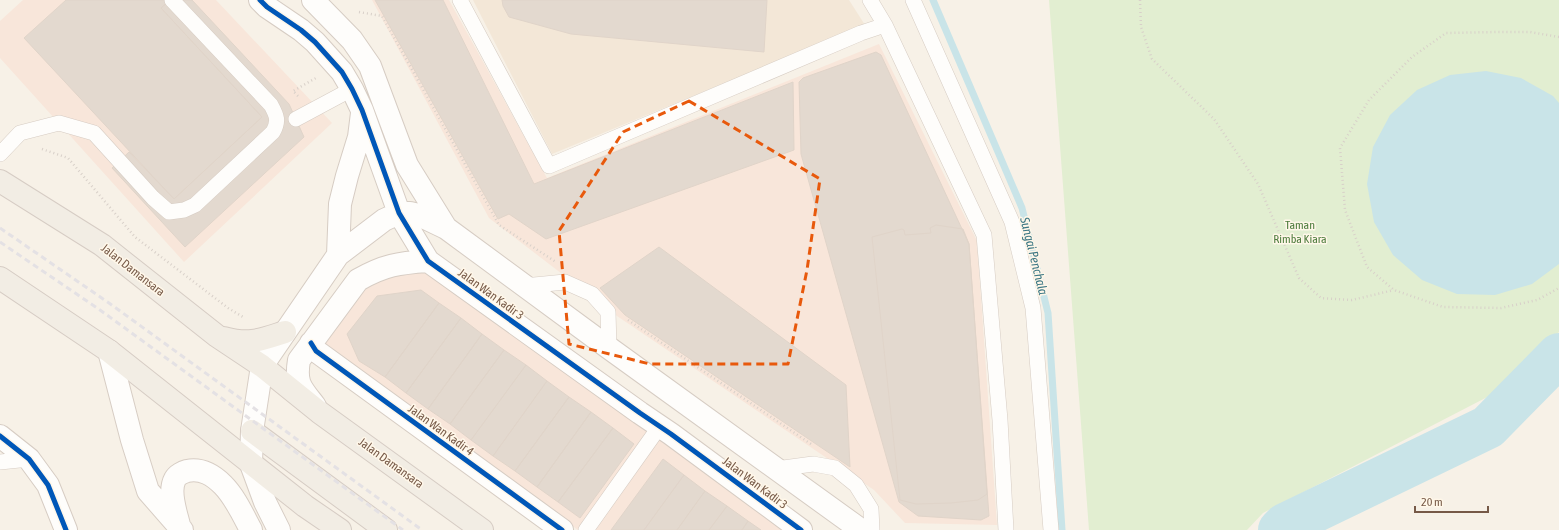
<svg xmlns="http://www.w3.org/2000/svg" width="1559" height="530" font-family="'Asap Condensed',sans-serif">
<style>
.residential{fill:#f3e7d7}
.commercial{fill:#f8e6da}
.park{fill:#e2eed1}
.water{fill:#c9e4e8}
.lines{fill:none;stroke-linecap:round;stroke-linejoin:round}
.stream{stroke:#c9e4e8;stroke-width:7}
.river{stroke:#c9e4e8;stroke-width:44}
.building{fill:#e3d9cf;stroke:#e0d4c9}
.service-casing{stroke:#d6ccc3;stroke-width:16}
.minor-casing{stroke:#d6ccc3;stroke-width:24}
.secondary-casing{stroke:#d7cdc4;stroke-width:24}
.primary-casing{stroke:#d6ccc4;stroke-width:24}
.path{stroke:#d8d0c9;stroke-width:2.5;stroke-dasharray:1 3;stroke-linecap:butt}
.service{stroke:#fefdfb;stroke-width:15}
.minor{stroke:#fefdfb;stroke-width:22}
.secondary{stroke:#fefdfb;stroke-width:22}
.primary{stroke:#f2ede4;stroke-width:22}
.rail{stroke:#e4e1e4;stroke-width:3;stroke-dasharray:6 4;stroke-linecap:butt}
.cycleway-casing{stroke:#fff7e9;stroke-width:8}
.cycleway{stroke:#0057b8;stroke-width:5}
.marked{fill:none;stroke:#e8590c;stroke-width:3;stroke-dasharray:8 5;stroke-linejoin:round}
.labels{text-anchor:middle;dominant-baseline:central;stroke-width:3;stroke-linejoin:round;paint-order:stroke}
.park-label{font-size:12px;fill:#4f7d3e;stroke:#fff7e9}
.street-label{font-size:12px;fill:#765947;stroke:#fff7e9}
.water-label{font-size:13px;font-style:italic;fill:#3c7784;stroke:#fff7e9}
</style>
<rect width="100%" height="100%" fill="#f7f1e7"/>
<path class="residential" d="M473,0H849L865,25L552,154Z"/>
<path class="commercial" d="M23,0H216L332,123L184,262L0,58V21Z
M372,0H449L547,178L879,44L977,241L997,525L905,523L874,490L617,316L489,218Z
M426,271L682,455L785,530H578L322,344L365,287L395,273Z"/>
<path class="park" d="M1049,0H1559V332L1497,392L1263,513L1247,530H1089Z"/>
<path class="water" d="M1486,71L1521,78L1553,96L1559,103V264L1532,284L1495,295L1457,294L1422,280L1393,255L1374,222L1367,184L1373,147L1390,115L1417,90L1450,75Z"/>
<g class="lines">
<path class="stream" d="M933,0L1022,208L1048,313L1062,530"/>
<path class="river" d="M1280,530L1285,525L1488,427L1559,355"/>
</g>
<path class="building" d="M66,0H170L161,8L262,117L174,199L24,38Z
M170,0H192L289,104L304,137L185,247L112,168L129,152L174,199L262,117L161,8Z
M375,0H443L534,184L793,82L794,150L546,239L509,214L498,219Z
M502,0H767L764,52L571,34L509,17L503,6Z
M876,52L881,55L969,244L989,516L981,520L918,516L899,502L801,154L799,82L803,78Z
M936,225L963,229L969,244L987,494L978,500L951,503L916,504L900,500L872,237L902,229L904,230L905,235L931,233L930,228Z
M659,247L846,385L850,467L625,315L600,288Z
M421,290L439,303L385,377L359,361L347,334L377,296Z
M439,303L461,318L406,393L385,377Z
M461,318L482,334L428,409L406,393Z
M482,334L504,350L450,424L428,409Z
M504,350L526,365L471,440L450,424Z
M526,365L547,381L493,456L471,440Z
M547,381L569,397L515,471L493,456Z
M569,397L591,412L537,487L515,471Z
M591,412L613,428L558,502L537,487Z
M613,428L634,444L580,518L558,502Z
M663,459L684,475L644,530H611Z
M684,475L705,491L677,530H644Z
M705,491L727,506L709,530H677Z
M727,506L748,521L742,530H709Z
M748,521L761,530H742Z"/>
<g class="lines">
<g class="service-casing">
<path id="service" d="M460,0L549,166L861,33L885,25
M870,0L885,25L984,235L1000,420L1006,530
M913,0L1012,222L1033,308L1051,530
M296,119L352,89
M0,154L20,133L59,123L94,133L153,198L169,212L184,210L195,205L273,132C279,121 277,116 271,105L172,0
M524,286L565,282L592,294L608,312L609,348
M0,462L29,459
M776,469L813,464L835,468L856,485L871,509L872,530
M586,530L660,426"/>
</g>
<g class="minor-casing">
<path id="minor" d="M260,0L267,7L301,30L315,42L342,72L352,89L362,110L399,213L428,261L640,413L671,434L801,530
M313,0L352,40L370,66L407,165L446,228
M338,255L340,204L347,176L359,137L362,113
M311,343L316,351L562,530
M262,366L338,255L384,220L399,213H410L419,215L446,228L609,348L861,530
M315,406C301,388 295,384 299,360L358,280C384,265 399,263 428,261
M0,436L29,459L48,485L66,530"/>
</g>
<g class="secondary-casing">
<path id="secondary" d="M109,351L132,440L148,491L182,530
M262,366L252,431L251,464L265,502L279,530
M179,525C176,512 168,492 175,479C177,475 183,472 187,471C202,468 213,475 223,485C235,497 243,515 251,530"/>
</g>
<g class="primary-casing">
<path id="primary" d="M0,181L102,245L217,336L262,366L319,412L482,530
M0,278L109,351L305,506L340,530
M224,338C250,345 260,340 285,332
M252,431L386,530"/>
</g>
<path class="path" d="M1140,0L1141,27L1152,59L1214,119L1258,184L1299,278L1321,298L1352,300L1394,290
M359,12L382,16L499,225L556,262
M1559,37L1530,32H1497L1446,33L1412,57L1369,100L1340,148L1345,210L1367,267L1394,290L1443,307L1501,308L1537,300L1559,288
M298,96L293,91L316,78
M42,149L68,158L135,237L228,308L243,317
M628,320L811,444"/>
<use href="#service" class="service"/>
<use href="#minor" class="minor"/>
<use href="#secondary" class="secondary"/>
<use href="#primary" class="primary"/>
<path class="rail" d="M0,228L109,303L422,530
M0,242L100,310L403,530"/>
<g class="cycleway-casing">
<path id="cycleway" d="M260,0L267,7L301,30L315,42L342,72L352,89L362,110L399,213L428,261L640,413L671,434L801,530
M311,343L316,351L562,530
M0,436L29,459L48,485L66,530"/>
</g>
<use href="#cycleway" class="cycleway"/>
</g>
<path class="marked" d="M689,101L820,179L807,270L788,364H650L569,344L559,231L623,132Z"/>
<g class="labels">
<g class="park-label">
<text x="1300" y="225">Taman<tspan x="1300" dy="14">Rimba Kiara</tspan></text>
</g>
<g class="street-label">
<text transform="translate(133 270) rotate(38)">Jalan Damansara</text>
<text transform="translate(491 294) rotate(36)">Jalan Wan Kadir 3</text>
<text transform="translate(441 430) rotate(36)">Jalan Wan Kadir 4</text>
<text transform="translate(391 463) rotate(36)">Jalan Damansara</text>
<text transform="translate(755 483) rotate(37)">Jalan Wan Kadir 3</text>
</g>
<g class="water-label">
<text transform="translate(1034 256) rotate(76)">Sungai Penchala</text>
</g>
</g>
<path d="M1415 506v6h73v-6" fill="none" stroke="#765947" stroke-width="2"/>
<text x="1421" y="506" font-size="12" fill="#765947" stroke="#fff7e9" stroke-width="3" paint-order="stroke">20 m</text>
</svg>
